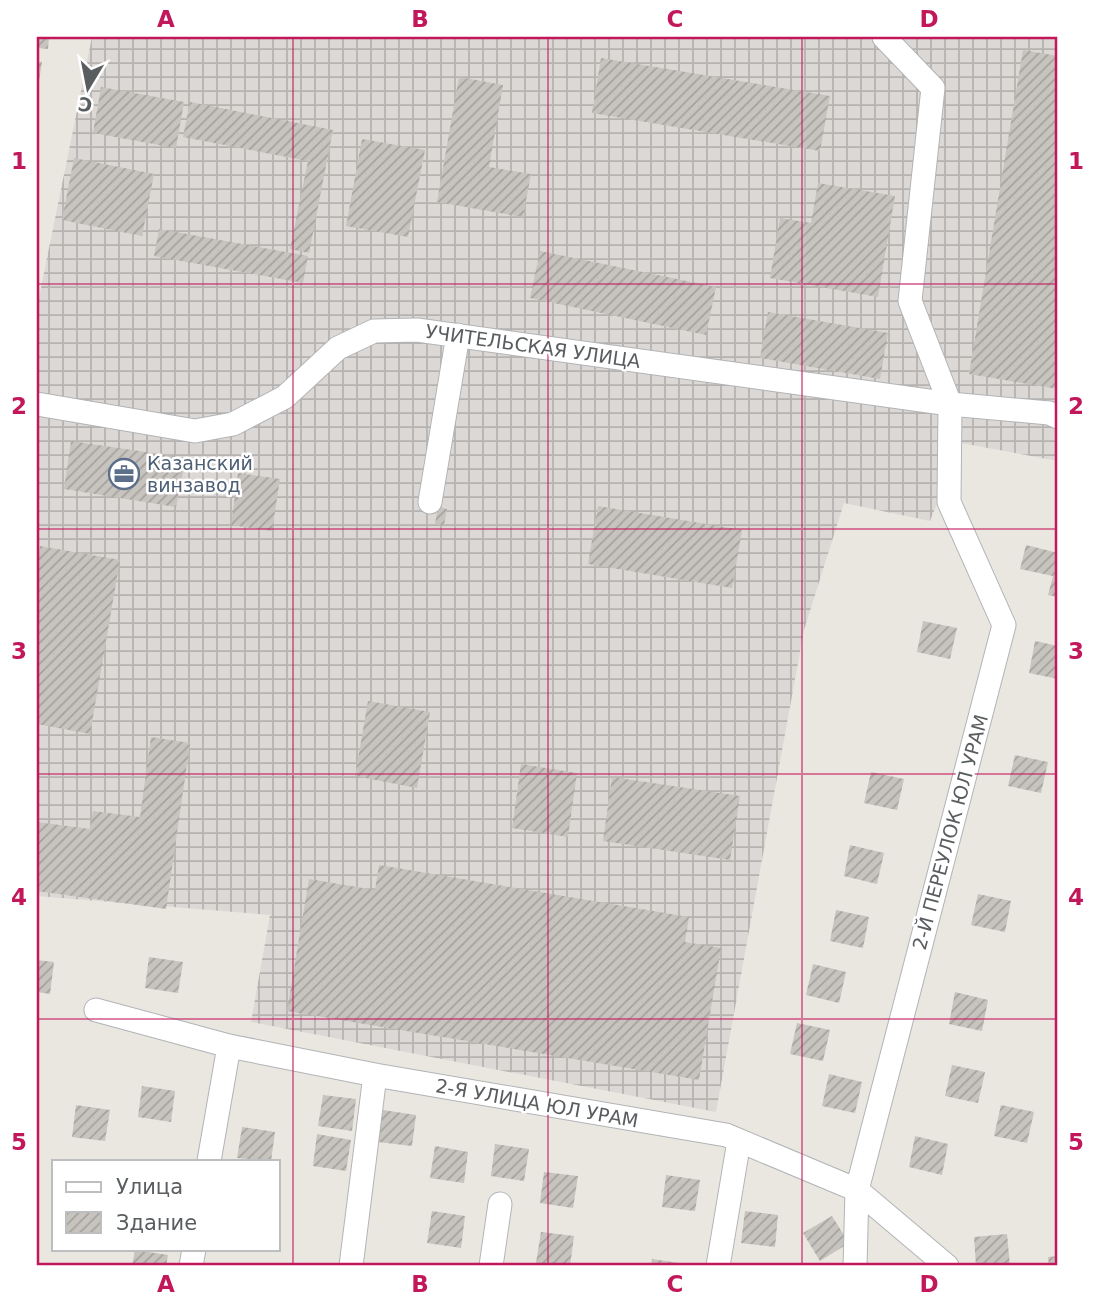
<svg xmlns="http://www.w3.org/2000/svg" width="1095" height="1303" font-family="'DejaVu Sans',sans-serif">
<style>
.industrial{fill:url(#industrial-grid)}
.building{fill:url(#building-hatch)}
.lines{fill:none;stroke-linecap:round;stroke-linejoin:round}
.minor-casing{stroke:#b1b4b7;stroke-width:25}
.minor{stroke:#fff;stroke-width:23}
.grid{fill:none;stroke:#c2185b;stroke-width:2;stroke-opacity:0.55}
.labels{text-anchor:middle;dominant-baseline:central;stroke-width:5;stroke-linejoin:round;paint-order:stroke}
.street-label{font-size:19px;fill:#595d5f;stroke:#fff}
.service-label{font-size:19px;fill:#4e5e75;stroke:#fff;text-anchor:start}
.neatline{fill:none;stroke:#c2185b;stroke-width:2.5}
.grid-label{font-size:23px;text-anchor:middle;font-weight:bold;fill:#c2185b}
</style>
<defs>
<pattern id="industrial-grid" width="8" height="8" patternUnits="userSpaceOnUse" patternTransform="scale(1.75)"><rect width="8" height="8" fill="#dcd8d5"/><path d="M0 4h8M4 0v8" fill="none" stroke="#b5b2b0"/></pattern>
<pattern id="building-hatch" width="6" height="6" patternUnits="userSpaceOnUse" patternTransform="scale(1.75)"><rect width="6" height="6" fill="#c7c3bf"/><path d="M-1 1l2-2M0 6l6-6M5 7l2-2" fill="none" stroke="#a5a29e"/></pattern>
</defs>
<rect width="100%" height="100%" fill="#eae6e0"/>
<path class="industrial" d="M92,37H1058V461L961,443L930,521L844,503L804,630L716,1112L251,1022L270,915L37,896V307Z"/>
<path class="building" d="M37,37H49L48,49L37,48Z
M1023,50L1058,56V389L969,374Z
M601,58L830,96L820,151L592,113Z
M37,62H42L38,87H37Z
M459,77L503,85L489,167L531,174L523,217L437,202Z
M101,87L184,102L176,148L93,133Z
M190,102L333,130L309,253L290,249L308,161L183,137Z
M362,139L425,150L408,237L346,226Z
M74,158L154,174L142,236L62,220Z
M818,183L895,196L878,297L770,278L780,218L811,223Z
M159,229L308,256L303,283L154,256Z
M540,251L716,287L706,335L530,298Z
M768,312L888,333L880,379L760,358Z
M71,441L186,458L176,507L64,489Z
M238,473L280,479L272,531L231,525Z
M598,506L742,530L732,588L588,564Z
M438,507L447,509L444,525L435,524Z
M1026,545L1058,553V597L1048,595L1053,576L1020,569Z
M40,546L120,560L90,734L37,724V568Z
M923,621L957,628L950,659L917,652Z
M1035,641L1058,646V679L1029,673Z
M368,701L430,712L417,788L355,776Z
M151,737L190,743L166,909L37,891V822L90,829L93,811L140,817Z
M1015,755L1048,762L1041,793L1008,786Z
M521,764L577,773L568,837L512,828Z
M871,772L904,779L897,810L864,803Z
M612,777L740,796L730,860L603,841Z
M850,845L884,853L877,884L844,876Z
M379,865L689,917L685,942L721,948L699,1080L287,1011L309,879L375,890Z
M978,894L1011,901L1005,932L971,925Z
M836,910L869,917L863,948L830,941Z
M149,957L183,962L178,993L145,988Z
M37,960L54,962L50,994L37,992Z
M813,964L846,972L839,1003L806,995Z
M955,992L988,1000L982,1031L949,1024Z
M797,1023L830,1030L823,1061L790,1054Z
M952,1065L985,1072L978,1103L945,1096Z
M829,1074L862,1082L855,1113L822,1106Z
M142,1086L175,1091L171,1122L138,1117Z
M323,1095L356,1099L352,1131L318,1126Z
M76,1105L110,1110L105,1141L72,1137Z
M1001,1105L1034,1112L1027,1143L994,1136Z
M383,1110L416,1115L412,1146L378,1142Z
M242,1127L275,1132L271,1161L237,1158Z
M317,1134L351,1140L346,1171L313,1166Z
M915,1136L948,1144L942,1175L909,1167Z
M495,1144L529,1149L524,1181L491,1176Z
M435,1146L468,1152L464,1183L430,1178Z
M544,1172L578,1176L573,1208L540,1203Z
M666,1175L700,1180L695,1211L662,1207Z
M432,1211L465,1216L461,1248L427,1243Z
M745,1211L778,1215L775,1247L741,1243Z
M832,1216L849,1243L820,1261L803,1233Z
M541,1232L574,1236L570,1266L536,1263Z
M1007,1234L1010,1266H976L974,1237Z
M135,1250L168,1255L166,1266H132Z
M1058,1256V1266H1049L1048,1257Z
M652,1259L686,1264L685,1266H651Z"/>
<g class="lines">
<g class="minor-casing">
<path id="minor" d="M37,404L195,431L233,424L285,397L338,348L374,331L417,330L950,404L1049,413L1058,417
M430,502L458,335
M96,1010L229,1046L375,1075L726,1135L857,1190L947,1266
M209,1161L229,1046
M191,1266L194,1249
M351,1266L375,1075
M491,1266L500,1204
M718,1266L739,1141
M855,1266L857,1190L1004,625L949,502L950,404L910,301L933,88L884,37"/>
</g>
<use href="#minor" class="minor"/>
</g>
<path class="grid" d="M293,37V1266M548,37V1266M802,37V1266M37,284H1058M37,529H1058M37,774H1058M37,1019H1058"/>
<defs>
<g id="office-ring" transform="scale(1.575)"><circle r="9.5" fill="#fff" stroke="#5c6f8a" stroke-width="1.5"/><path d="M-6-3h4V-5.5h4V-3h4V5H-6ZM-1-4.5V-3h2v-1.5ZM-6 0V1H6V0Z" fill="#5c6f8a"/></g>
</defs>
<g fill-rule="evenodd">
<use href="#office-ring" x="124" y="474"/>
</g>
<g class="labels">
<g class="street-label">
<text transform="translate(533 346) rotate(8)">УЧИТЕЛЬСКАЯ УЛИЦА</text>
<text transform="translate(950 832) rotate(-75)">2-Й ПЕРЕУЛОК ЮЛ УРАМ</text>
<text transform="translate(537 1103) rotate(10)">2-Я УЛИЦА ЮЛ УРАМ</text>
</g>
<g class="service-label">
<text x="147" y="463">Казанский<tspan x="147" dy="22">винзавод</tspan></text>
</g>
</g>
<rect width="1095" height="1303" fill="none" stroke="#ffffff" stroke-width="77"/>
<rect x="52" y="1160" width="228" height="91" fill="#ffffff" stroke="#bdbebf" stroke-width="2"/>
<rect x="66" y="1182" width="35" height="10" fill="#ffffff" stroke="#bdbebf" stroke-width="2"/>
<text x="116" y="1194" font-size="21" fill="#595d5f">Улица</text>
<rect x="66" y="1212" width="35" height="21" fill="url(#building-hatch)" stroke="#bdbebf" stroke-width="2"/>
<text x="116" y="1230" font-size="21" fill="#595d5f">Здание</text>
<g transform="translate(88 88) rotate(190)" stroke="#ffffff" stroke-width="5" paint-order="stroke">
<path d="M0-5L12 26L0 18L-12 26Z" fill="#595d5f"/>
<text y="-10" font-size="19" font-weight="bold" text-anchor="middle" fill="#595d5f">С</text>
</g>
<rect x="38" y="38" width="1018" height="1226" class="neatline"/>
<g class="grid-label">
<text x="166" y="27">A</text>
<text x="420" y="27">B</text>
<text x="675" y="27">C</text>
<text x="929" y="27">D</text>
<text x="19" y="169">1</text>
<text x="1076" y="169">1</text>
<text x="19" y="414">2</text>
<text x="1076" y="414">2</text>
<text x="19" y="659">3</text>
<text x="1076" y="659">3</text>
<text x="19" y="905">4</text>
<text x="1076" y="905">4</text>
<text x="19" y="1150">5</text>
<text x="1076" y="1150">5</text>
<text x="166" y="1292">A</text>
<text x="420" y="1292">B</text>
<text x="675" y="1292">C</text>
<text x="929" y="1292">D</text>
</g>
</svg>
